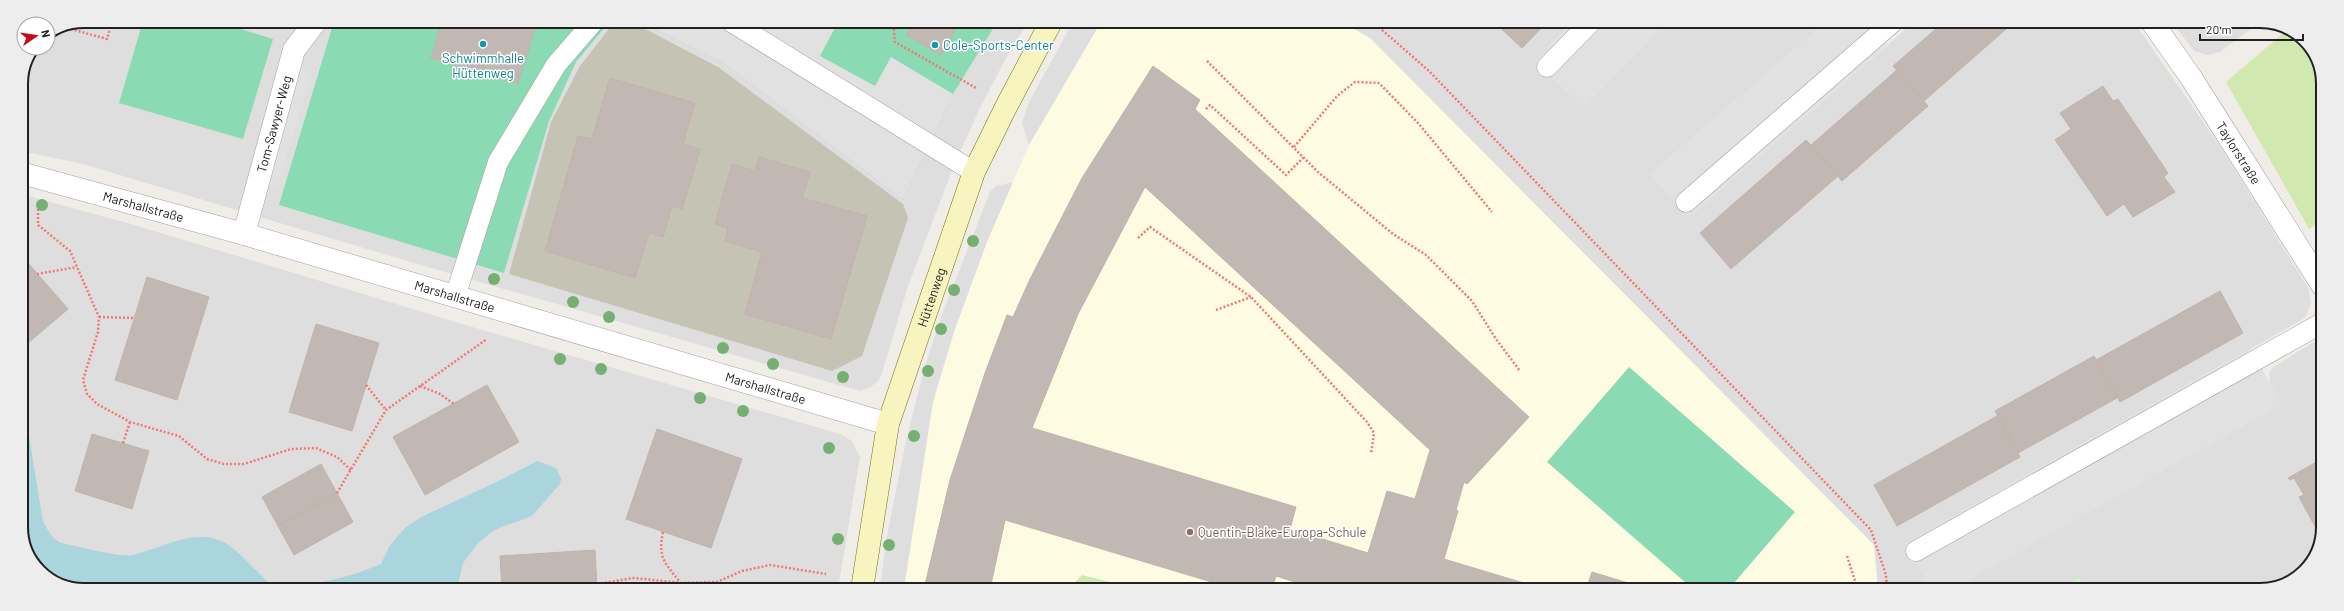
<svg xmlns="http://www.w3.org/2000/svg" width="2344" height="611" font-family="Barlow,sans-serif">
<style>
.residential{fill:#dfdede}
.education{fill:#fefbe3}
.construction{fill:#c5c3b3}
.grass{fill:#d1e8b1}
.park{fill:#c8f7c8}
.pitch{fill:#8adbb4}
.parking{fill:#e1e1e1}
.water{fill:#aad5dc}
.building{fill:#c1b8b4;stroke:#c2b2aa;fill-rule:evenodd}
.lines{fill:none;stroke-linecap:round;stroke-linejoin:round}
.service-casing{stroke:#a2a2a2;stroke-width:21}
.minor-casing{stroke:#a2a2a2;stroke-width:23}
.secondary-casing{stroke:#73750a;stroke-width:23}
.path{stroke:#f37776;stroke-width:2.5;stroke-dasharray:2 2;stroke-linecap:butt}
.service{stroke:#fff;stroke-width:20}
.minor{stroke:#fff;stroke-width:22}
.secondary{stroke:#f7f4bf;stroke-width:22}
.tree{fill:#76af72}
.culture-dot{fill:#0f9aa8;stroke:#fff;stroke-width:1.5}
.education-dot{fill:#8d6e63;stroke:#fff;stroke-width:1.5}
.labels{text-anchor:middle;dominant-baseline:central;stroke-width:3;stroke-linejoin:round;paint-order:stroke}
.culture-label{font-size:13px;fill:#0d838f;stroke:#fff;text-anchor:start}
.street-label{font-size:13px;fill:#212121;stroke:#fff}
.education-label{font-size:13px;fill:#785e54;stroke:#fff;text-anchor:start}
.rim{fill:none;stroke:#212121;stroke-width:2}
</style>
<rect width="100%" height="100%" fill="#f0ede8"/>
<path class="residential" d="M84,21L1028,22L1006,58L980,108L955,163L908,286L882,373L878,381L869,388L860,391L424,266L83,164L21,151V83L36,48H48V36Z
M1073,22H1573L1536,61L1584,107L1666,22H1826L1651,174L1688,218L1914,22H2134L2213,136L2257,205L2308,288L2311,302L2306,316L2300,321L1906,543L1933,590L880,589L886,541L906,441L924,369L941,317L990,192L996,186L1014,182L1029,145L1022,123L1029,102Z
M2172,22H2260L2220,52L2207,55L2194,51Z
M21,194L131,224L469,326L840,434L852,441L860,457L838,589H71L37,569L22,535Z
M2322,340V540L2302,575L2261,590H1949L2281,404L2270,384L2269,374L2272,368L2312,343Z"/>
<path class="education" d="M1101,22H1342L1370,38L1874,545L1878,590L904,589L933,402L954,332L987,242L1029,145Z"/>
<path class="construction" d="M615,21H630L718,67L903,204L908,218L862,356L832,371L509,274L551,122L580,66Z"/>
<path class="grass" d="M2287,30L2296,36L2323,79V219L2309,229L2226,82Z
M1082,575L1138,589H1068Z"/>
<path class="park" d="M2080,578L2083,590H2055Z"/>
<path class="pitch" d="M143,21H214L273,39L243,139L119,103Z
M334,21H610L576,62L549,121L504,273L279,205Z
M639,21L997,22L953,94L903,200L722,62Z
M1629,367L1795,512L1728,590H1694L1547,462Z"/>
<path class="parking" d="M639,21H833L837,24L820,56L875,86L891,57L953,94L903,200L722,62Z
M1573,22H1666L1584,107L1536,61Z
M1826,22H1869L1888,44L1688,218L1651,174Z
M301,71L311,74L277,189L267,186Z
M2251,349L2281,404L1949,590H1933L1906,543Z"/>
<path class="water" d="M21,412L27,423L43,522L53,538L61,543C76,546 121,558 133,555C159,549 188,531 216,539C238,545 257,576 277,589H71L37,569L22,535Z
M537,461L556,468L561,479L560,484L532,516L494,530L478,543L463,563L457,589H295L355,574L381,564L390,545L405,528L421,517L503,479Z"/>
<path class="building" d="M85,21H103L101,26Z
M442,21H556L554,30L536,25L518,84L431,58Z
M914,21L960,22L941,55L906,35Z
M1494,22H1547L1522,48Z
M1944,22H2014L1924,101L1893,66Z
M2305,41L2307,42L2322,78L2301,44Z
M1153,66L1200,100L1195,109L1529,417L1467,484L1464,482L1456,510L1458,511L1444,559L1547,590L1317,589L1276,576L1272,589H1235L1005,520L990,589H924L950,480L985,373L1007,315L1013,317L1030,279L1082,178ZM1145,187L1430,450L1415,499L1387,491L1368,553L1290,529L1296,507L1032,428L1078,314Z
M1897,70L1928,106L1842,181L1811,145Z
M610,78L695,103L683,144L700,149L682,209L672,206L663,237L649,233L635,278L545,251L578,136L592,139Z
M2103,86L2113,101L2118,99L2168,173L2164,177L2175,192L2133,217L2124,204L2107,216L2055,140L2071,129L2060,113Z
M1806,140L1838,176L1731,269L1700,233Z
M759,157L810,172L802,198L867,216L831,339L745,314L762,252L725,241L728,228L715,224L732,164L755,171Z
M21,255L68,309L21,349Z
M147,277L209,297L177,400L115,380Z
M2220,291L2243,333L2120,402L2096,360Z
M316,324L379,343L352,431L289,412Z
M2094,356L2117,398L2018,453L1995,411Z
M487,385L519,442L425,495L393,437Z
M1997,416L2020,457L1897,526L1874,485Z
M657,429L742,459L711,548L626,519Z
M92,434L149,451L132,509L75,491Z
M2322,459V539L2299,497L2304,495L2294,478L2290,480L2288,478Z
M321,464L337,493L278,526L262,497Z
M337,493L353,522L294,555L278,526Z
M595,550L597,589H502L500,556Z
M1592,572L1648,589V590H1586Z"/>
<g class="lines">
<g class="service-casing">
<path id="service" d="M730,21L974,172
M1547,67L1591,22
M1686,202L1893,22
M455,297L498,162L556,65L594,21
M1916,551L2322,323"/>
</g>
<g class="minor-casing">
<g id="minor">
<path id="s1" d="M2152,22L2192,79L2322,285"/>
<path id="s2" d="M21,173L244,234L888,424"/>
<path id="s3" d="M244,234L294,50L316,21"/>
</g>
</g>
<g class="secondary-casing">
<g id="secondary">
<path id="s4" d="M862,589L888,424L974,172L1007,105L1051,22"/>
</g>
</g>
<path class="path" d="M255,21L276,27
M893,21L895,42L976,88
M1373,22L1429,71L1871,530L1886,575L1887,590
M67,28L107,39L112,21
M1207,61L1318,172L1393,234L1426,255L1472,301L1496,339L1520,371
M1206,109L1210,105L1286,175L1304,157
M1294,147L1337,96L1355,82L1379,83L1418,123L1492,212
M38,209V225L70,251L99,317L98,332L83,380L87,394L97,404L130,422L179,436L207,459L224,464H244L291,449L316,448L337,457L351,470
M1138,238L1150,227L1251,297L1367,422L1374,433L1371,454
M37,274L77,267
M1216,310L1251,297
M99,317L134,318
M366,385L386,410
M420,386L440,394L454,404
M123,443L130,422
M337,493L386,410L487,339
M663,532C658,558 664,562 680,582
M1847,556L1858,590
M717,582L718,589
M597,584L634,578L681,583L717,582L742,571L770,565L826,574"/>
<use href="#service" class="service"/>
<use href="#minor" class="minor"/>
<use href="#secondary" class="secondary"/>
</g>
<g class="tree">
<circle cx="42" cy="205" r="6"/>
<circle cx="973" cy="241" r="6"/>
<circle cx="494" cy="279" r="6"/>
<circle cx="954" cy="290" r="6"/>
<circle cx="573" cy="302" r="6"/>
<circle cx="609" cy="317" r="6"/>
<circle cx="941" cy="329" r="6"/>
<circle cx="723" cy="348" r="6"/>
<circle cx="560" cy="359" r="6"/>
<circle cx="773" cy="364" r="6"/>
<circle cx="601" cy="369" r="6"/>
<circle cx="928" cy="371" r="6"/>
<circle cx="843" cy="377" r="6"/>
<circle cx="700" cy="398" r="6"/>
<circle cx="743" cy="411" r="6"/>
<circle cx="914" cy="436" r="6"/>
<circle cx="829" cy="448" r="6"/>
<circle cx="838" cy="539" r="6"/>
<circle cx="889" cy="545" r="6"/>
</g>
<g class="culture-dot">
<circle cx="483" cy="44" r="4"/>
<circle cx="935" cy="45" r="4"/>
</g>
<circle class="education-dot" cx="1190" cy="532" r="4"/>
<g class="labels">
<g class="culture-label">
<text x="943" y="45">Cole-Sports-Center</text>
<text x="483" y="58" text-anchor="middle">Schwimmhalle<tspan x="483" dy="15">Hüttenweg</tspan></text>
</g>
<g class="street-label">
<text stroke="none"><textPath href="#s3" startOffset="114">Tom-Sawyer-Weg</textPath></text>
<text stroke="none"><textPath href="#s1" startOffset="157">Taylorstraße</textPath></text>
<text stroke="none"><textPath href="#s2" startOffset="127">Marshallstraße</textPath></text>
<text stroke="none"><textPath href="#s2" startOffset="451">Marshallstraße</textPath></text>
<text stroke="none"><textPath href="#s4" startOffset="301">Hüttenweg</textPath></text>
<text stroke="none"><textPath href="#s2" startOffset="775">Marshallstraße</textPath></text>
</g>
<g class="education-label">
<text x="1198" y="532">Quentin-Blake-Europa-Schule</text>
</g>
</g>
<path d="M0 0H2344V611H0ZM84 28H2260A56 56 0 0 1 2316 84V527A56 56 0 0 1 2260 583H84A56 56 0 0 1 28 527V84A56 56 0 0 1 84 28Z" fill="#ededed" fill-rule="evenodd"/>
<path class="rim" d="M84 28H2260A56 56 0 0 1 2316 84V527A56 56 0 0 1 2260 583H84A56 56 0 0 1 28 527V84A56 56 0 0 1 84 28Z"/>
<g transform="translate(36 36) rotate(77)"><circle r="19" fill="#ffffff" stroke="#a6a6a6"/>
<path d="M0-3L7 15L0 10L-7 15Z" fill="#c70a1c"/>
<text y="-6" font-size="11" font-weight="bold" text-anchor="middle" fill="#212121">N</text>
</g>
<path d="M2200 34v6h103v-6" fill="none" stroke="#212121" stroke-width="2"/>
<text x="2206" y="34" font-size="12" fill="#212121" stroke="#ffffff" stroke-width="3" paint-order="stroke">20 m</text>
</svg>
